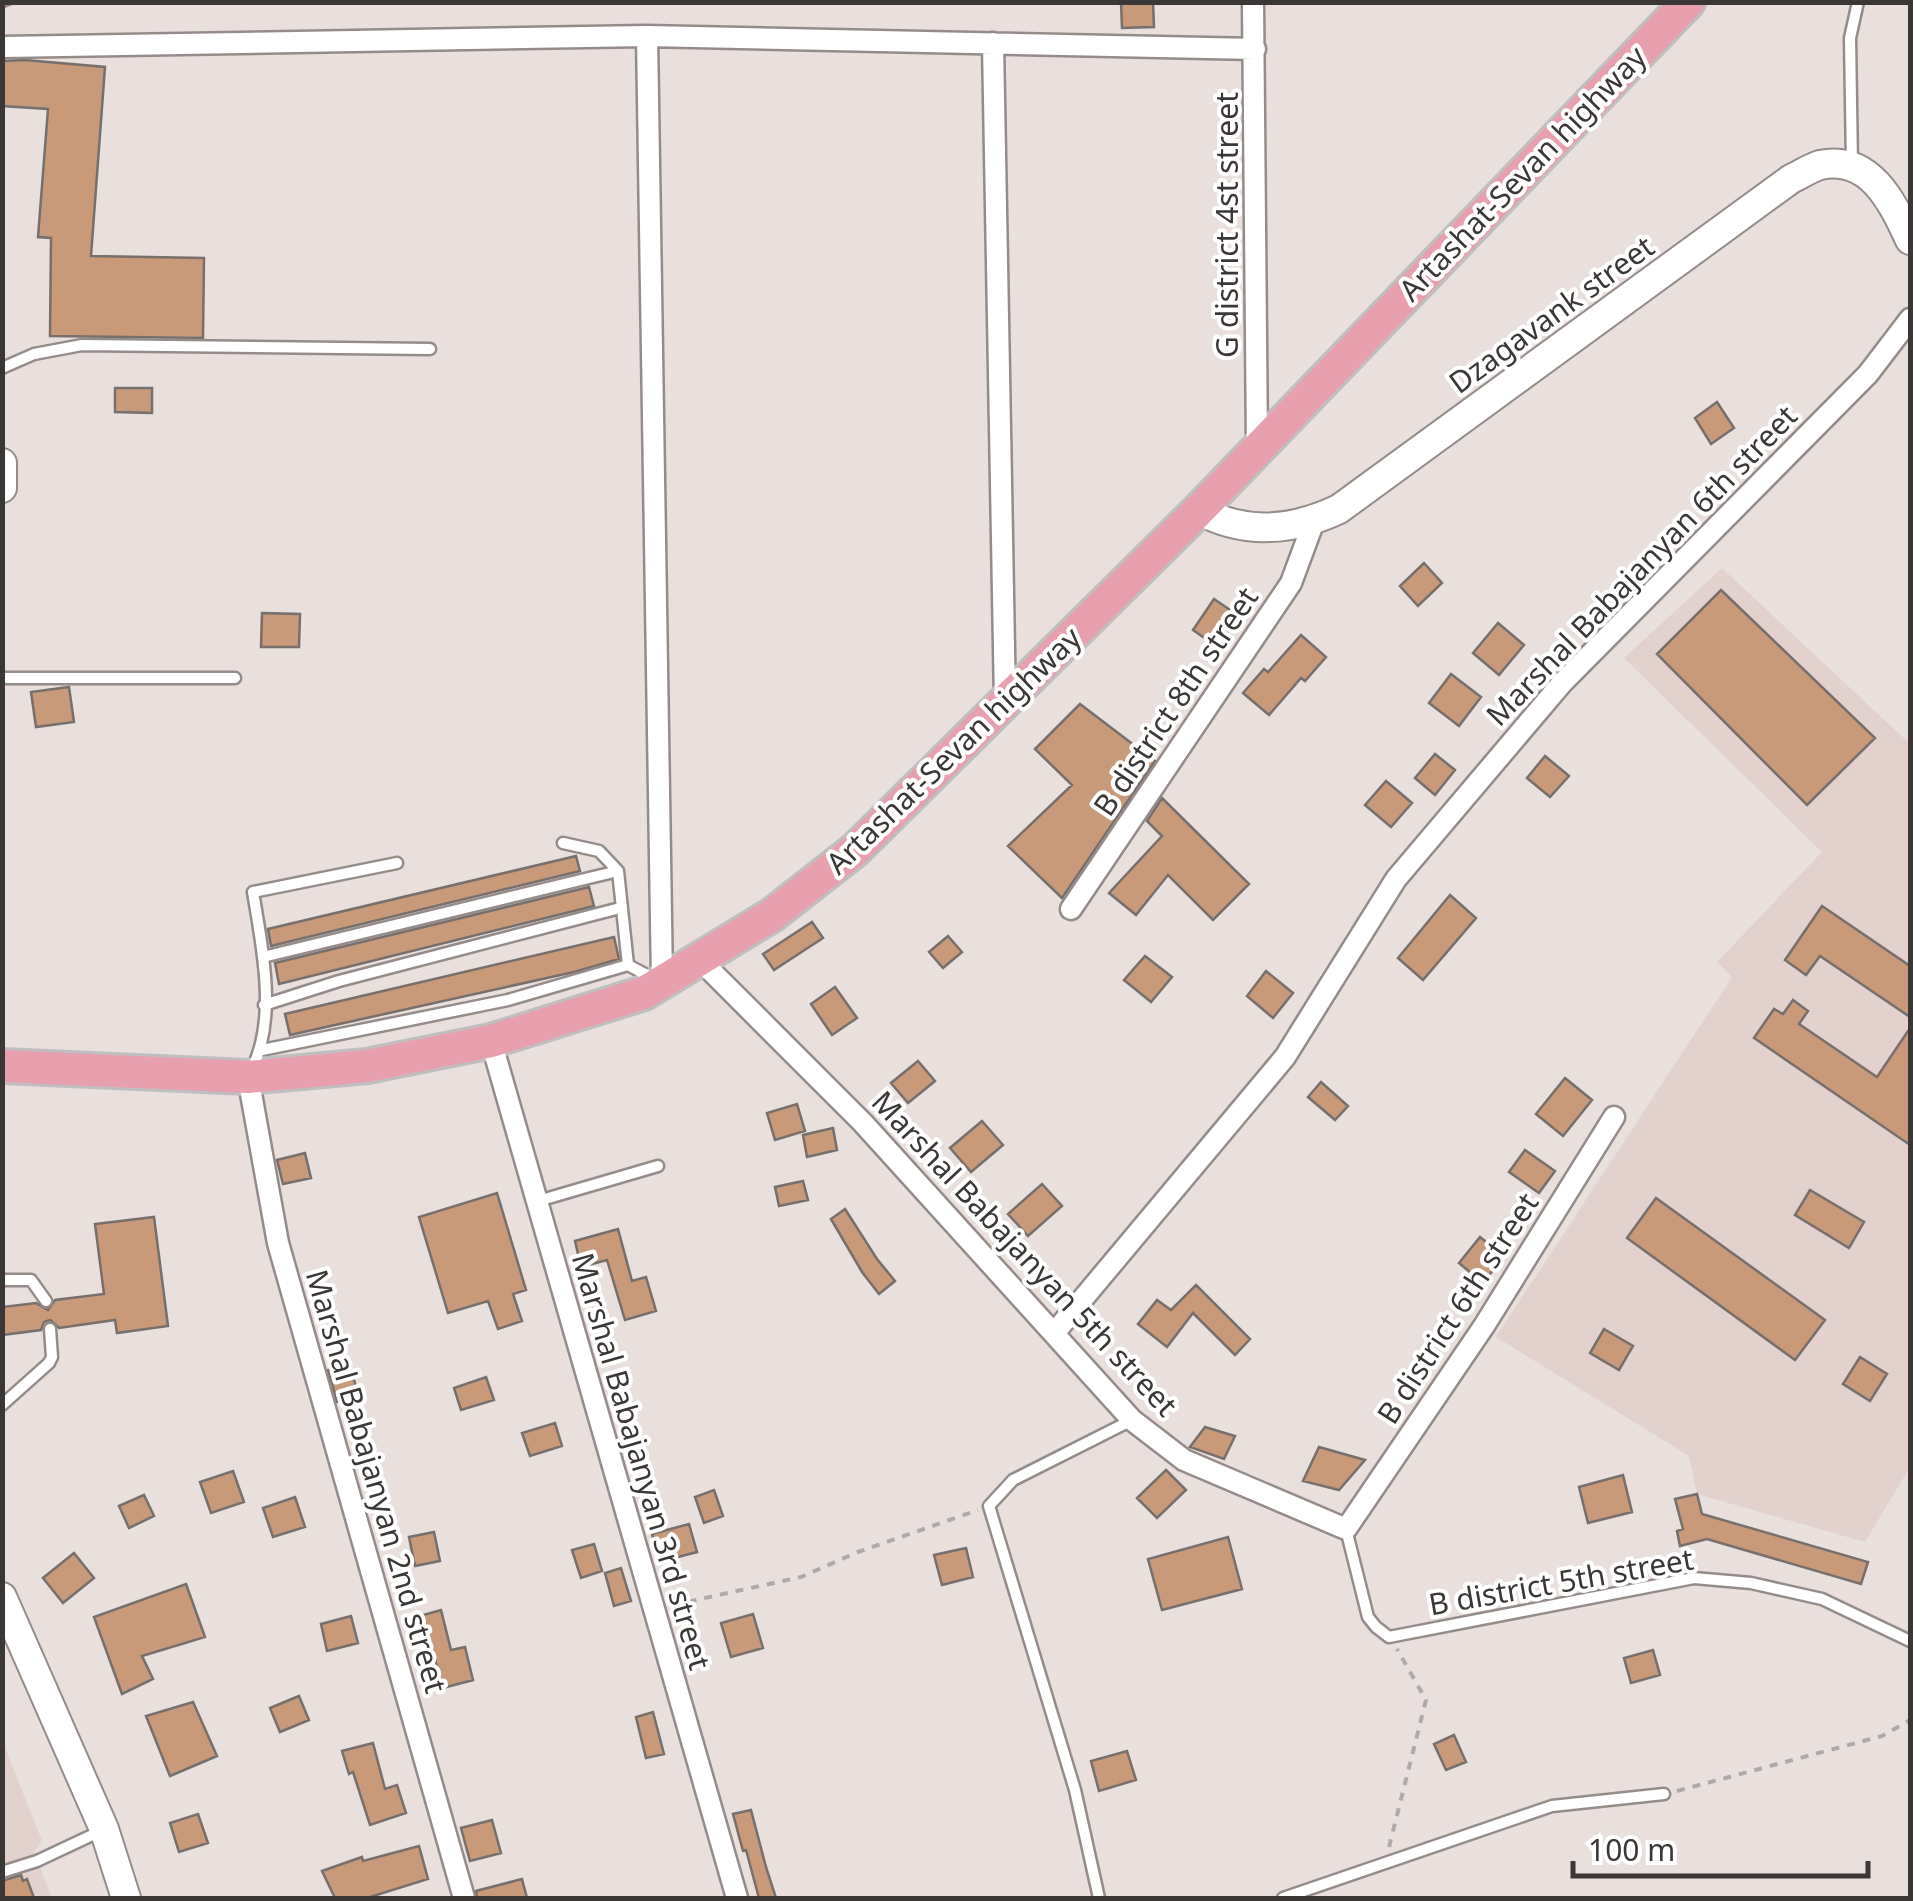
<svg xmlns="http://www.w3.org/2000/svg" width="1913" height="1901" font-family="'Noto Sans',sans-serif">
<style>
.built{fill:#e3d1cd}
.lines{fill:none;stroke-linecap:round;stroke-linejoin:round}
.stream{stroke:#a57f92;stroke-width:6}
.building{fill:#c89a79;stroke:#766f6b;stroke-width:2.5}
.service-casing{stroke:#958c8a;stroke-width:15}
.minor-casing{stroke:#958c8a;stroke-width:25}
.tertiary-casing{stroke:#958c8a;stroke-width:32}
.primary-casing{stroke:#c0bfbf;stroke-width:38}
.path{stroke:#b1a9a7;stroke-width:4;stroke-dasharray:8 8;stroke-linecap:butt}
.service{stroke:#fff;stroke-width:10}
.minor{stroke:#fff;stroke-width:20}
.tertiary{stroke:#fff;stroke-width:28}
.primary{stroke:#e8a0af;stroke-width:32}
.labels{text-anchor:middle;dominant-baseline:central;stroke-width:8;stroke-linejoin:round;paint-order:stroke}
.street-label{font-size:30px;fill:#3b3737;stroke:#fff}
</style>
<rect width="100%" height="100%" fill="#e9dfdd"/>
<path class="built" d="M1722,568L1910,744V1467L1865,1542L1697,1494L1689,1456L1496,1337L1732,977L1717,962L1822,852L1624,658Z
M2,1740L42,1841L34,1852L52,1898H3Z"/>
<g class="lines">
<path class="stream" d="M2,6L12,2"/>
</g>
<path class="building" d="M1121,2H1153L1154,27L1122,28Z
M25,60L105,67L91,256L204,258L203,338L50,336L51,238L38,237L48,109L2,106V61Z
M115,388H152V413L115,412Z
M1717,402L1734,428L1711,444L1695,418Z
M1424,563L1442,583L1418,606L1400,586Z
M1721,590L1875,738L1807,805L1657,654Z
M1214,599L1239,616L1217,647L1193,630Z
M262,613L300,614L299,647H261Z
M1498,623L1524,645L1499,675L1473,653Z
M1301,635L1326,657L1305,681L1301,678L1269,715L1243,693L1264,669L1268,672Z
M1451,674L1481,697L1459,726L1429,703Z
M69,687L74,722L36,727L31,692Z
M1080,704L1155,761L1062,898L1008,846L1072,785L1035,749Z
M1435,754L1455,770L1435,795L1415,778Z
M1545,756L1569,776L1550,797L1527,778Z
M1386,781L1412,803L1391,827L1365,805Z
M1162,798L1249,884L1213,920L1168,875L1136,915L1109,893L1162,836L1147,821Z
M576,856L580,871L271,946L268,929Z
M589,887L594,906L279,984L275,963Z
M1450,895L1476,918L1423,980L1398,958Z
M1822,906L1910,966V1017L1820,956L1806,975L1785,960Z
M812,922L823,938L774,970L763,954Z
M948,936L962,952L943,968L929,952Z
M614,937L619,959L574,972L290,1035L285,1014Z
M1145,956L1172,977L1151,1002L1124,980Z
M1266,971L1293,993L1273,1018L1247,996Z
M835,987L857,1018L832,1035L811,1004Z
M1793,1000L1808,1011L1799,1024L1877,1077L1910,1028V1145L1754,1038L1774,1009L1783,1014Z
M918,1061L935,1081L908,1103L891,1083Z
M1565,1078L1592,1100L1563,1136L1536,1114Z
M1321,1082L1348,1106L1335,1120L1308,1097Z
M797,1104L805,1131L775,1140L767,1113Z
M982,1121L1003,1145L971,1172L950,1148Z
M833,1128L837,1150L807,1157L803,1135Z
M1525,1150L1555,1171L1539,1193L1509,1172Z
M305,1153L311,1178L283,1184L277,1160Z
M803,1181L808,1200L779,1206L775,1187Z
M1042,1184L1062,1206L1028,1236L1008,1214Z
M1810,1190L1864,1222L1849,1248L1795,1215Z
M497,1193L526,1290L513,1294L522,1321L498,1329L488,1301L448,1313L419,1217Z
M1656,1198L1825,1320L1795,1360L1627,1238Z
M845,1209L877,1259L895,1281L879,1294L862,1272L831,1219Z
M154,1217L168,1326L117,1333L115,1320L59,1328L50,1320L44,1322L41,1330L2,1335V1307L36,1303L48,1310L55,1300L104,1294L95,1224Z
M618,1229L632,1281L646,1277L656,1311L625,1320L607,1260L581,1267L575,1241Z
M1480,1237L1504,1256L1483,1283L1459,1263Z
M1196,1285L1250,1339L1235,1355L1193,1313L1167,1347L1138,1324L1157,1300L1171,1310Z
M1604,1329L1633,1346L1619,1370L1590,1353Z
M1860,1357L1887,1374L1870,1401L1843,1384Z
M349,1364L359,1396L337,1402L328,1370Z
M486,1377L494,1400L461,1410L454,1388Z
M555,1423L562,1446L530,1456L522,1433Z
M1205,1427L1235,1436L1224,1459L1190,1447Z
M1319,1447L1365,1460L1339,1490L1303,1481Z
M1166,1470L1186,1490L1157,1518L1137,1498Z
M233,1471L244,1502L211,1513L200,1482Z
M1623,1475L1632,1512L1588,1523L1579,1487Z
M714,1490L723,1516L704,1523L695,1497Z
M1697,1494L1702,1514L1868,1562L1861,1584L1707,1539L1680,1546L1677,1531L1683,1529L1675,1499Z
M144,1495L154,1516L129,1528L119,1506Z
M295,1497L305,1527L273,1537L263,1508Z
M689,1524L697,1552L659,1562L652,1534Z
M434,1532L440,1561L415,1566L409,1537Z
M1228,1537L1242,1589L1162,1610L1148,1559Z
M594,1544L602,1571L581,1578L572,1550Z
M966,1548L973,1577L942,1585L934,1555Z
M74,1553L94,1578L63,1603L43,1578Z
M621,1568L631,1601L614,1606L605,1573Z
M186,1584L205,1637L142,1656L153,1679L122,1694L94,1617Z
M441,1610L451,1650L465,1647L473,1680L443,1688L423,1615Z
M753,1614L763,1648L731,1657L721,1623Z
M351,1616L358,1643L327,1651L321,1624Z
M1653,1650L1660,1675L1631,1683L1624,1658Z
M299,1696L309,1720L280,1732L270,1708Z
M193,1702L217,1756L170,1776L146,1716Z
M653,1712L664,1754L646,1758L636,1717Z
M1454,1735L1466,1762L1446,1770L1434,1744Z
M373,1743L385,1789L397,1785L406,1813L370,1825L353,1772L349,1774L342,1751Z
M1127,1751L1136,1780L1099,1791L1091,1761Z
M751,1810L766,1867L776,1898H759L746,1850L743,1851L733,1814Z
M198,1814L208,1843L179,1852L170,1823Z
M492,1820L501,1853L470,1861L461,1828Z
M419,1846L428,1879L367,1898H335L322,1871L362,1857L363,1861Z
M21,1875L23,1881L27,1879L34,1898H2V1881Z
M522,1879L527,1898H477L476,1891Z"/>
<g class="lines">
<g class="service-casing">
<path id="service" d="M1852,166L1850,38L1858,2
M2,368L34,354L82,345L430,349
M2,678H235
M563,843L599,851L618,871L628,965L656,980
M263,957L618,871
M264,1005L339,981L620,908
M262,1050L508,1000L628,965
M251,1071C278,1018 262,947 253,892L397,863
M538,1201L658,1166
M2,1280H31L46,1301
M2,1405L49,1363L52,1357L50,1329
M1346,1529L1368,1617L1376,1627L1389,1637L1694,1578L1751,1583L1822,1599L1910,1641
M2,1872L37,1861L103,1830
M1099,1898L1075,1790L989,1506L1013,1480L1132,1420
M1283,1898L1552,1806L1664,1794"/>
</g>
<g class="minor-casing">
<path id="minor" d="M1253,2L1257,448
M647,36L662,982
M993,43L1005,703
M2,47L647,36L1255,49
M1071,909L1291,583L1314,521
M699,959L863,1123L1132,1420L1184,1460L1346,1529L1484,1326L1614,1117
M491,1041L737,1898
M248,1077L278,1243L464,1898
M1055,1332L1285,1057L1396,879L1562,683L1868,374L1910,319"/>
</g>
<g class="tertiary-casing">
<path id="tertiary" d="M2,463V488
M1199,510C1244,535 1293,531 1339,509L1791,179C1800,175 1810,168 1820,165C1871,154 1893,204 1910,240
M2,1597L104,1829L126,1898"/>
</g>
<g class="primary-casing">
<path id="primary" d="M2,1066L248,1077L367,1066L491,1041L644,993L772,915L855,850L1199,510L1688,2"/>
</g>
<path class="path" d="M673,1605L801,1577L858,1552L978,1510
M1677,1791L1882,1736L1910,1720
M1389,1847L1426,1700L1397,1649"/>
<use href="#service" class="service"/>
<use href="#minor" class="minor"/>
<use href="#tertiary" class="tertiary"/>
<use href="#primary" class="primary"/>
</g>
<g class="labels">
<g class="street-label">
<text transform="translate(1522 173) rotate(-46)">Artashat-Sevan highway</text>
<text transform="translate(1226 225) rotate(-90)">G district 4st street</text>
<text transform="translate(1551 314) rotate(-36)">Dzagavank street</text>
<text transform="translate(1641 565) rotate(-46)">Marshal Babajanyan 6th street</text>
<text transform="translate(1175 701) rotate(-56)">B district 8th street</text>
<text transform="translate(953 750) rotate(-44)">Artashat-Sevan highway</text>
<text transform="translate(1025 1253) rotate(47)">Marshal Babajanyan 5th street</text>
<text transform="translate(1457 1308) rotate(-57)">B district 6th street</text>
<text transform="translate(642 1461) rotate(74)">Marshal Babajanyan 3rd street</text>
<text transform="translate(377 1481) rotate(74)">Marshal Babajanyan 2nd street</text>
<text transform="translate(1561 1581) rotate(-10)">B district 5th street</text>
</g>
</g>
<rect width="1913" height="1901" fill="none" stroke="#3b3737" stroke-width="10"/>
<path d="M1573 1861v15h295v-15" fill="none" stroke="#3b3737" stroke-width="5"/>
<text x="1588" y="1861" font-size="30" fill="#3b3737" stroke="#ffffff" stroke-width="8" paint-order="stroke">100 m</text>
</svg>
